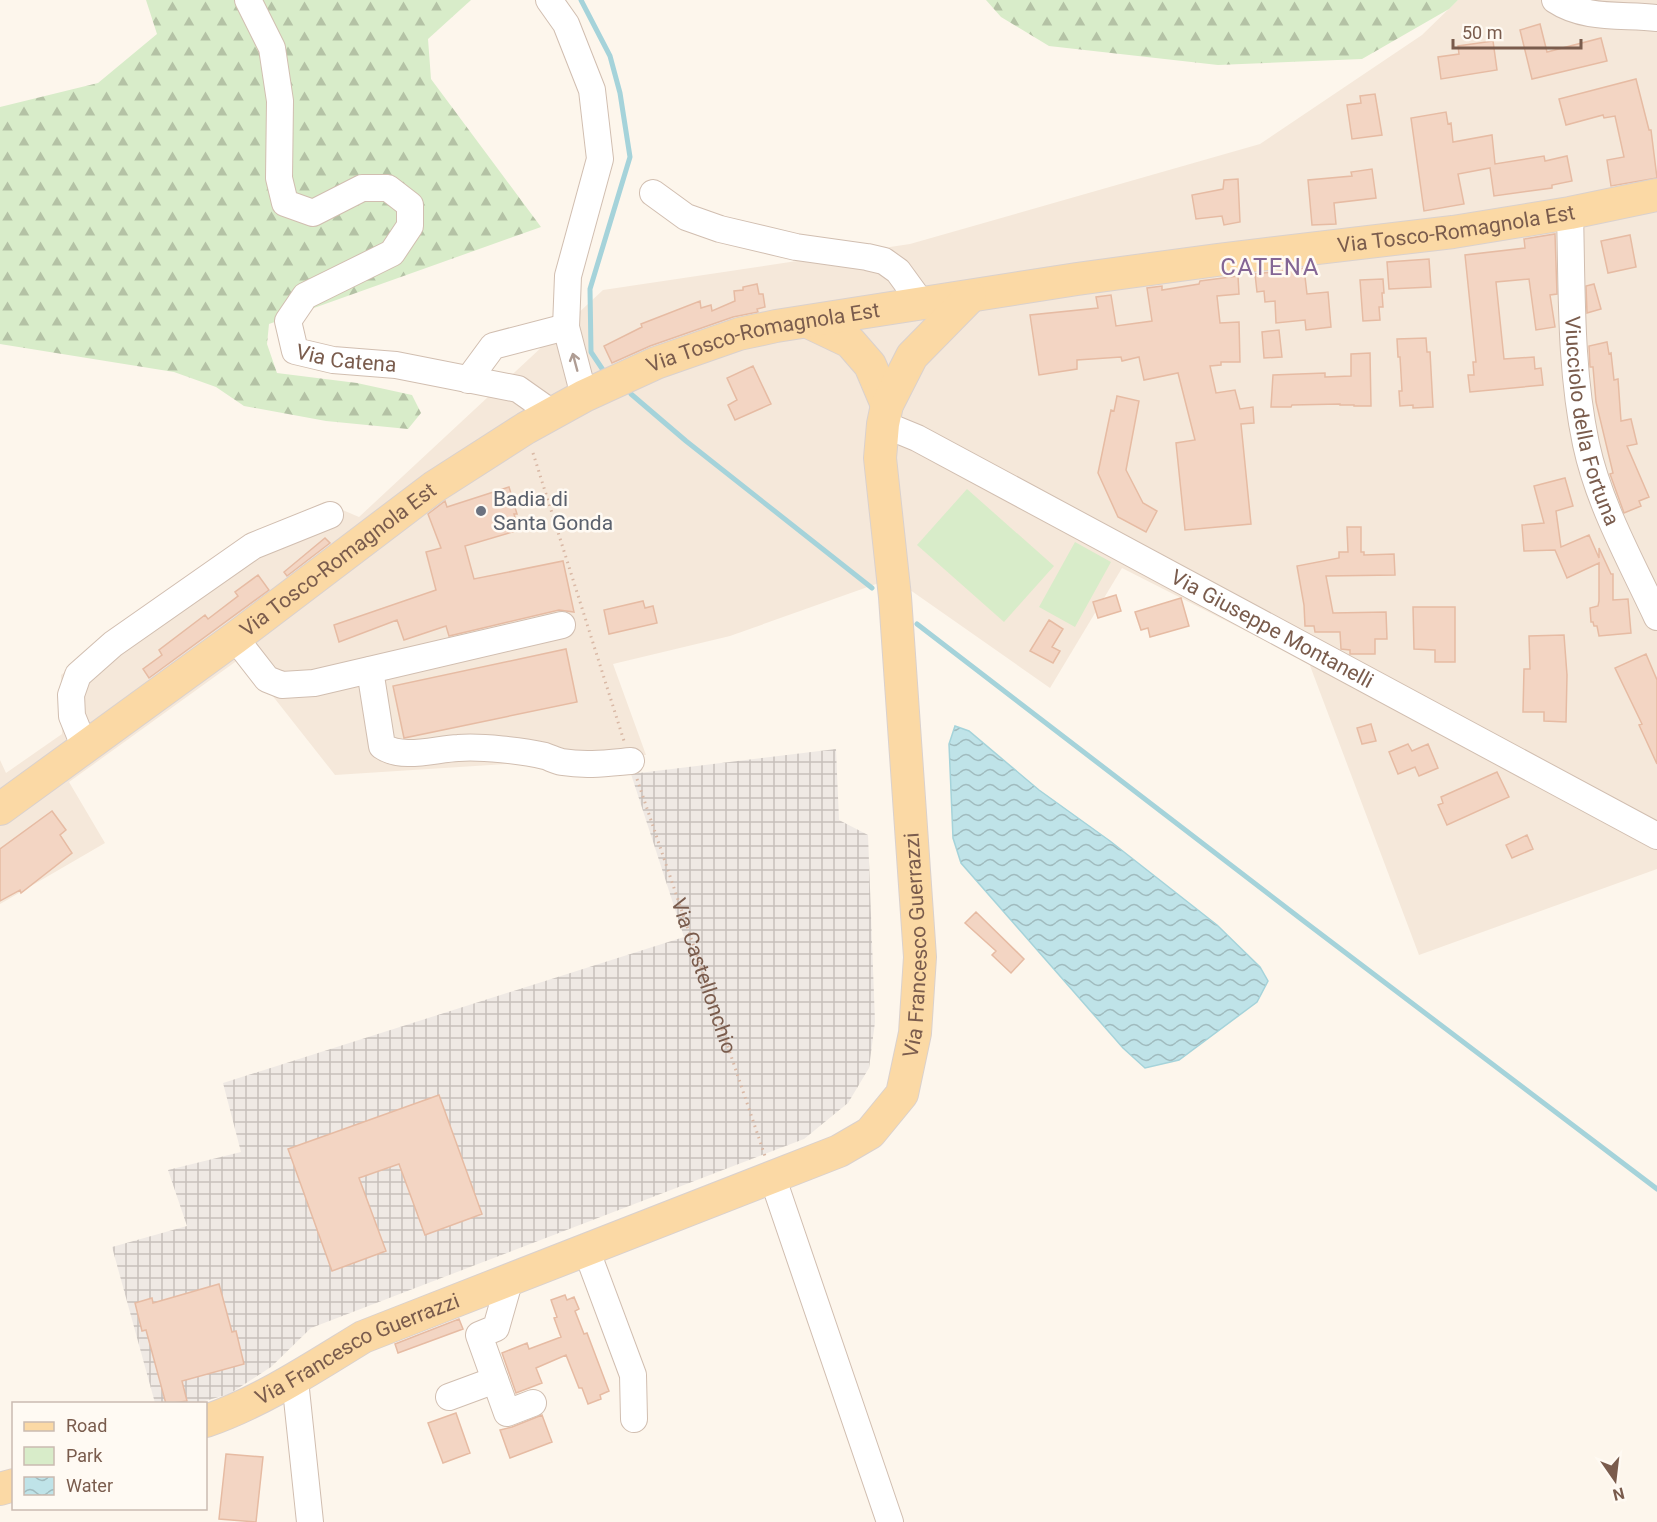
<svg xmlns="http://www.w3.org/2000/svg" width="1657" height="1522" font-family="Roboto,sans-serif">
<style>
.residential{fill:#f5e8da}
.industrial{fill:url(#industrial-grid)}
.forest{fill:url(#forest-firs)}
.park{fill:#d8ecc9}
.water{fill:url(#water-waves);stroke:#a5d3da;stroke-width:1.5}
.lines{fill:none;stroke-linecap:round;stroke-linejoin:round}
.stream{stroke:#a5d3da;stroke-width:5}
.building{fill:#f3d5c3;stroke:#e6bba3;stroke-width:1.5}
.minor-casing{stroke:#d1beb0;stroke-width:28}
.major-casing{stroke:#dad1cd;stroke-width:34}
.path{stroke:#d9b8a5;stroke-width:3;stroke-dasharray:1.5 4.5;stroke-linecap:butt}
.minor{stroke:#fff;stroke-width:26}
.major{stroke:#fbd9a5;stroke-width:32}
.oneway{stroke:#af9d94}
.worship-dot{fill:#6b7280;stroke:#fffaf3;stroke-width:2}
.labels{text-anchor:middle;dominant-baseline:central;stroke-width:5;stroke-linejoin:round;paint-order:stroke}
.street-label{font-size:21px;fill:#7a5c4d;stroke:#fffaf3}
.worship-label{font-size:21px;fill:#5b616d;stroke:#fffaf3;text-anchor:start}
.quarter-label{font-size:24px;letter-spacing:1.5px;fill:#846695;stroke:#fffaf3}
</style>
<defs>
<pattern id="industrial-grid" width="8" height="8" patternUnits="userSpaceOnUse" patternTransform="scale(1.5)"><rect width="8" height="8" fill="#efe9e4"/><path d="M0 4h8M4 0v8" fill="none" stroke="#c7c0bb"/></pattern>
<pattern id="forest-firs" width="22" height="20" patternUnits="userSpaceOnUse" patternTransform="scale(1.5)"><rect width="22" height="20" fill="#d8ecc9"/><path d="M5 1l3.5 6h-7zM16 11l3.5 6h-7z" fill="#b4c2a5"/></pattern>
<pattern id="water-waves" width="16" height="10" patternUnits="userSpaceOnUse" patternTransform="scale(1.5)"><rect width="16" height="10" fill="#bfe3e8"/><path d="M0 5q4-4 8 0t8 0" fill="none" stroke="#a0bbbe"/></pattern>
</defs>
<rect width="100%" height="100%" fill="#fdf6ec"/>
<path class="residential" d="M1458,0H1657V869L1419,955L1309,663L1122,568L1050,688L893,578L730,636L613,664L646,755L335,775L242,657L69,782L105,843L0,904V760L6,773L62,734L61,675L223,551L324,502L359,517L603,290L910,244L1260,144L1422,35Z"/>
<path class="industrial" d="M836,749L839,820L868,835L875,1022L869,1068L848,1103L804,1139L311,1328L271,1367L229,1394L198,1403H155L112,1247L187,1226L168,1170L241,1152L223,1083L684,937L631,774Z"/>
<path class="forest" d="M146,0H471L428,39L431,79L541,227L269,324L267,344L277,373L357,383L412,395L421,413L408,429L326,421L244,406L216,387L174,372L0,344V107L98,83L157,34Z
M986,0H1458L1449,9L1362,59L1218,65L1049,46L1001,17Z"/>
<path class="park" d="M967,489L1054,566L1004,622L917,545Z
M1075,542L1111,562L1075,627L1039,607Z"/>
<path class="water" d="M955,726L969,731L1039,790L1110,841L1217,925L1260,967L1268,981L1257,1002L1179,1060L1145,1068L1123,1048L961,863L953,838L949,744Z"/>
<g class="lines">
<path class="stream" d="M581,0L610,56L620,93L630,157L590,289L591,352L603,370
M631,394L686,441L872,588
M917,624L1305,922L1657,1189"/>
</g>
<path class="building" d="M1540,24L1547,52L1601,38L1607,61L1532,79L1520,30Z
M1493,41L1497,70L1441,79L1438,57L1459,54L1458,46Z
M1636,79L1649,130H1651L1657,178L1611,186L1607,160L1624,157L1615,116L1604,118L1603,115L1566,125L1559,99Z
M1375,94L1382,135L1352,139L1347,105L1361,103L1360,96Z
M1446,112L1448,124L1451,123L1453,142L1492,135L1495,164L1544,156L1545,161L1567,156L1572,181L1552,185V188L1494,196L1490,168L1458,174L1464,204L1424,211L1411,118Z
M1372,169L1376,198L1334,203L1336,224L1312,225L1308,180L1352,176L1351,172Z
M1238,179L1240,222L1224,225L1222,216L1196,219L1192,195L1223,189L1224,180Z
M1555,234L1557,294L1550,295L1555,327L1536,330L1529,279L1496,282L1504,359L1534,357L1535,369L1541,368L1543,385L1470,392L1468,375H1474L1473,362H1476L1465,255L1525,248L1524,239Z
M1630,235L1636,267L1608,273L1601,241Z
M1429,259L1431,287L1389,289L1387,262Z
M1304,268L1307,294L1328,292L1331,327L1306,330L1305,320L1276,323L1275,301L1265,302L1264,291L1257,292L1255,274Z
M1238,276L1239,294L1217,296L1220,323L1239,322L1240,362H1221V365L1210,366L1216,393L1235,390L1240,409L1253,407L1254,423L1241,424L1251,524L1185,530L1176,443L1195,440L1178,373L1144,380L1139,357L1122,361L1121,357L1077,360V369L1039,375L1030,315L1098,308L1096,297L1111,295L1116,326L1152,321L1147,288L1162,286V290L1199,284L1200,281Z
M1383,279L1384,293H1382L1383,307H1379L1380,320L1363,321L1360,280Z
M757,284L759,294H763L765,307L757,309L758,312L733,317L650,346L612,363L604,346L642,327L641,324L700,301L701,308L711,305L712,311L735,301L734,291L743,290V287Z
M1594,284L1601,309L1587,313L1586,286Z
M1279,330L1282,357L1264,358L1262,332Z
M1426,338L1427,352H1430L1433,407L1413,408V405L1400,406L1399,391H1402L1400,357H1398L1397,339Z
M1607,342L1609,354L1611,353L1614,380L1618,379L1621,421L1631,419L1637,444L1627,446L1649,497L1639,501L1641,506L1624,513L1610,474L1613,473L1596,402L1593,367H1590L1589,346Z
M1370,353L1371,406H1354V405H1340V404L1292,405L1291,407H1271L1273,375L1325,373V377L1351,376V354Z
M753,366L771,404L735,420L728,405L737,400L727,378Z
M1117,396L1139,401L1126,470L1143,503L1157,511L1146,532L1118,517L1098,473L1111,410L1114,411Z
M1565,478L1573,506L1556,511L1561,547L1589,535L1599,558V548L1611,574H1613V600L1628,599L1631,633L1599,636L1597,626H1594L1593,622H1591L1590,608L1598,606L1599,601V563L1567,578L1555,550L1524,551L1522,525L1544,523L1534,486Z
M509,487L517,514H514L519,530L465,546L474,579L563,561L574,612L559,610L449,636L446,626L404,640L397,620L339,642L334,625L436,590L426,552L441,548L428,514L445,501L447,507Z
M1347,527H1361V552H1364V555L1394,554L1395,575L1326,576L1333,613L1386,612L1387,639H1375V654H1350V650L1341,649L1340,632H1315L1314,626H1305L1304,605L1297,566L1339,558V552H1348Z
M325,538L330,543L287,576L284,572Z
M258,575L269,590L149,678L143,669L162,655L159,650L205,615L208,619L238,596L235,592Z
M1116,595L1121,611L1098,618L1093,602Z
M1181,598L1189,626L1150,637L1148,628L1141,630L1135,612Z
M643,601L645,608L653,606L657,623L609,634L604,610Z
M1413,607H1455V662H1435V650L1414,649Z
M1049,620L1063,629L1052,647L1060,651L1053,663L1030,651Z
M1564,635L1567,675L1566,722L1544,721V712H1523L1524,669H1530L1529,636Z
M566,649L577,702L404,738L393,686Z
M1646,654L1657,680V764L1639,725L1642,724L1615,668Z
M1371,724L1376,741L1362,744L1357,728Z
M1408,744L1412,751L1428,744L1438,768L1419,776L1415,767L1398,774L1389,752Z
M1497,772L1509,797L1447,825L1438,805L1443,803L1441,797Z
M52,811L66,830L60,835L72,853L21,893L20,890L0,901V849Z
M1527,835L1533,849L1512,858L1506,845Z
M976,912L1024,959L1011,973L992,955L996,951L965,923Z
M439,1095L482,1214L425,1235L399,1164L359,1178L386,1251L332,1271L288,1149Z
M219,1284L232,1332L236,1331L244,1364L182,1381L187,1401L166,1404L146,1330L142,1331L135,1303L152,1298L153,1303Z
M565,1295L567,1300L574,1297L579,1309L575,1311L584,1334L587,1333L609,1391L600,1395L601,1399L588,1404L582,1388H579L566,1355L536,1368L542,1383L516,1393L502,1353L527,1343L529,1349L561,1337L554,1318L557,1317L551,1300Z
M459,1319L463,1329L398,1353L395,1344Z
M456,1413L470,1453L443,1463L428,1423Z
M542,1415L552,1442L510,1458L500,1430L512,1427Z
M226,1454L263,1457L256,1522L219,1519Z"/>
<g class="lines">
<g class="minor-casing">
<g id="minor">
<path id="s2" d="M248,0L272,48L280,101L279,178L285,203L313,213L362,188H388L410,205V226L392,253L305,296L288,321L295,351L333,360L396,365L518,389L552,413"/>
<path d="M549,0L566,24L592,90L600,159L568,276L566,327L584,396"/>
<path d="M1555,0C1585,20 1623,14 1657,18"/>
<path d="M653,193L686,217L720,229L796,247L867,257L884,261L898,271L922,304"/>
<path id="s3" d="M1570,213C1572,290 1570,369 1586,444C1599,505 1631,561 1657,617"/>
<path d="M468,380L493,346L566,327"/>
<path id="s4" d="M883,424L917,438L1657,836"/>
<path d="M235,638L267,679L282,685L314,683L562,625"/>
<path d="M370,670L382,746C402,760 435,749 458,748C481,746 523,751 545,756C551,758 556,761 562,762C586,766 608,763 631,761"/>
<path d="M85,748L72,716L71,695L78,675L113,644L253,546L330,515"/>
<path d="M772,1176L890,1522"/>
<path d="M586,1249L633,1375L634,1419"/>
<path d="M510,1279L496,1328L479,1335L507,1413L533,1403"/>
<path d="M295,1380L310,1522"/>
<path d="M449,1397L495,1380"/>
</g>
</g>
<g class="major-casing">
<g id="major">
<path d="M808,322L850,342L870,365L887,405"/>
<path id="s5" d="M0,809L235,638L434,487L526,428L584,396L656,363L739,334L776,326L1077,279L1217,260L1453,232L1570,213L1657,195"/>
<path id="s6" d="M206,1421C263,1401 312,1368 363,1337L839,1151L870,1133L902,1094L915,1033L920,957L895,597L880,458L883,424L887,405L912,356L970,297"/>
<path d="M0,1489L14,1485"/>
</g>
</g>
<g class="path">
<path d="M533,453L624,741"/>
<path id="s1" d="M637,779L765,1156"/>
</g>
<use href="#minor" class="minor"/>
<use href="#major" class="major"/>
</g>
<defs><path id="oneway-shaft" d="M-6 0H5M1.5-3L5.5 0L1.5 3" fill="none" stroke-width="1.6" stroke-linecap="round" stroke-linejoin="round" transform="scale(1.5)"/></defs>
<use class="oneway" href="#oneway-shaft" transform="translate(575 362) rotate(-105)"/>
<circle class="worship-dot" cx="481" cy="511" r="6"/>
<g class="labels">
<g class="street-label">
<text stroke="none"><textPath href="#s5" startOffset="1608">Via Tosco-Romagnola Est</textPath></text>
<text stroke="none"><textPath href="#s5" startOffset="906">Via Tosco-Romagnola Est</textPath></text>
<text stroke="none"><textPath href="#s2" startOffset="612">Via Catena</textPath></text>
<text stroke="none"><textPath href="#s3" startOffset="210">Viucciolo della Fortuna</textPath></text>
<text stroke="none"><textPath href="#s5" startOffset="420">Via Tosco-Romagnola Est</textPath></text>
<text stroke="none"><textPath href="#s4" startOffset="440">Via Giuseppe Montanelli</textPath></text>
<text stroke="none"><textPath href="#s6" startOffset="926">Via Francesco Guerrazzi</textPath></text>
<text stroke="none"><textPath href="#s1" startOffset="208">Via Castellonchio</textPath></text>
<text stroke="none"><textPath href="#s6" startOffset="168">Via Francesco Guerrazzi</textPath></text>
</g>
<g class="worship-label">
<text x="493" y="499">Badia di<tspan x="493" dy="24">Santa Gonda</tspan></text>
</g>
<g class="quarter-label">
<text x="1270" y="267">CATENA</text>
</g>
</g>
<rect x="12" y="1402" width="195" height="108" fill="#fffaf3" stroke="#cabbb1" stroke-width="1.5"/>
<rect x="24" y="1422" width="30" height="9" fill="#fbd9a5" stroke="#cabbb1" stroke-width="1.5"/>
<text x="66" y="1432" font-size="18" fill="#7a5c4d">Road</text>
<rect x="24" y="1447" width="30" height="18" fill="#d8ecc9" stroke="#cabbb1" stroke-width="1.5"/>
<text x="66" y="1462" font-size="18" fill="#7a5c4d">Park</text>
<rect x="24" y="1477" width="30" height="18" fill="url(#water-waves)" stroke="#cabbb1" stroke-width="1.5"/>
<text x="66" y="1492" font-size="18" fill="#7a5c4d">Water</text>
<g transform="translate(1615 1480) rotate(166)" stroke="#fffaf3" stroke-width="4.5" paint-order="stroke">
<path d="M0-4.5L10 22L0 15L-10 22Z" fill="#7a5c4d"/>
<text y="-9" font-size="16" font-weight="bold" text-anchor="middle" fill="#7a5c4d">N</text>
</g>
<path d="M1453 39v9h128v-9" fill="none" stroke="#7a5c4d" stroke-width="3"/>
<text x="1462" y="39" font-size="18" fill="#7a5c4d" stroke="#fffaf3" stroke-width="4.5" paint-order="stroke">50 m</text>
</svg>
